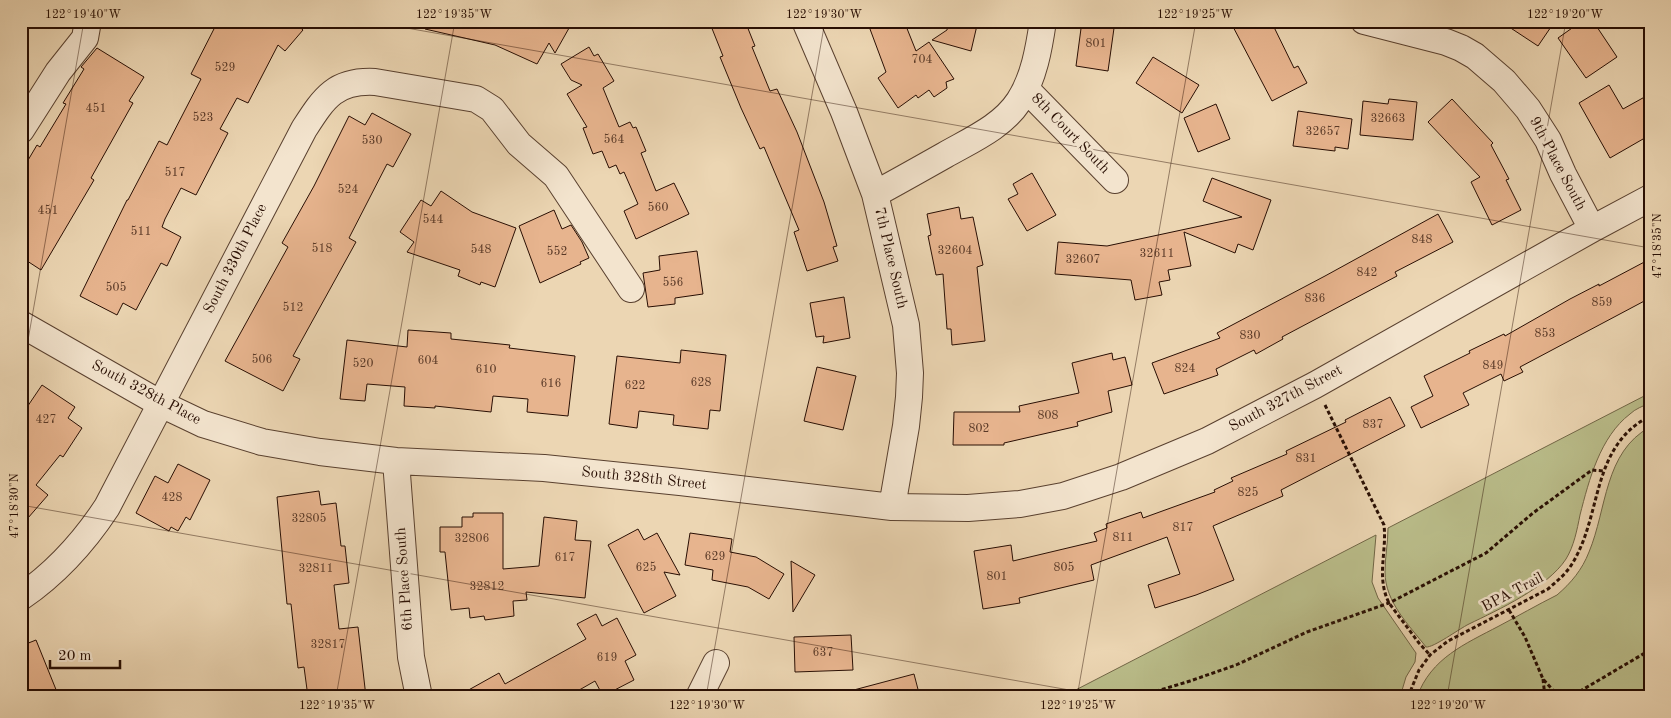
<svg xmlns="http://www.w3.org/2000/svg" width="1671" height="718" font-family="'Old Standard TT',serif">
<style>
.green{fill:#babd8a;stroke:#716646}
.building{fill:#e7b48e;stroke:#280e03}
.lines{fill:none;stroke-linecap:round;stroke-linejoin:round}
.minor-casing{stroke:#59402f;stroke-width:28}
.path{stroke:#280e03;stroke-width:3;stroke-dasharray:4 2.5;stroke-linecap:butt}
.minor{stroke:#f3e4ce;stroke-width:26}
.ticks{fill:none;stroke:#280e03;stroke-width:1;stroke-opacity:0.45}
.labels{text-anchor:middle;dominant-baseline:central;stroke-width:5;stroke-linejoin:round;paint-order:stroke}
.number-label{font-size:12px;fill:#583826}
.street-label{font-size:15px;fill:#280e03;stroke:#f3e4ce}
.neatline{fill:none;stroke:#280e03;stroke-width:2}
.ticks-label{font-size:12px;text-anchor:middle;fill:#280e03}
</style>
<rect width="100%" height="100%" fill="#ecd6b3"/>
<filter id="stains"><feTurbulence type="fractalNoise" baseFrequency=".004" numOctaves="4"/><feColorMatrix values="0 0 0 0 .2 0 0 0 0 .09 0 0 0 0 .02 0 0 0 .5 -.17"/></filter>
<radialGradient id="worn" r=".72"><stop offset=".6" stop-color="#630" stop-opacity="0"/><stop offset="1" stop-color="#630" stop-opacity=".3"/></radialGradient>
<path class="green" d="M1650,393V403C1643,406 1635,409 1630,414C1600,437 1589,480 1580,515C1577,530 1574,546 1566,559C1548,587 1498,610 1469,624C1459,629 1433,648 1426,647C1409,625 1385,602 1385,572C1385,557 1388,543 1388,528Z
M1650,427V697H1417C1431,658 1465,644 1499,626C1518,616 1537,605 1557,595C1571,583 1582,570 1589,552C1607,509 1604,452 1650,427Z
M1376,535L1372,582L1378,598L1416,653L1415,662L1406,677L1400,697H1062Z"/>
<path class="building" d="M218,21H293L303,30L285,51L278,45L248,103L237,98L220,129L228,133L196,195L181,188L165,219L162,227L181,237L167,266L161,263L136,310L123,303L117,315L80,296L127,200H128L159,141L167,145L201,79L191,74Z
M426,21H573L555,53L549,43L537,64L495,45L425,29Z
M709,21H745L755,46L752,47L770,91L777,89L797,132L824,202L837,246L833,247L838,261L807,271L794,232L799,230L764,147L760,149L741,108L720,57L723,56Z
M867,21H904L916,51L929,42L954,79L946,82L947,88L934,97L929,90L918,98L916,95L898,108L878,78L886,72Z
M949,21H978L971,51L932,40L947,30Z
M1082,21H1115L1108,71L1076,66Z
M1230,21H1271L1294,68L1298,66L1307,83L1272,101Z
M1500,21H1555L1538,46Z
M1582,21H1593L1617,57L1586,78L1558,38Z
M589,47L594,56L598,54L614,81L603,88L619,127L630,122L633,128L636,127L646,151L641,153L656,191L674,183L689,214L636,239L624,211L638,204L624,172L620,174L616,165L609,168L602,151L593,154L583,128L587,127L567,94L582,85L571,80L561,64Z
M97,48L144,77L129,101L133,103L91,178L94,180L41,270L21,257V172L37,145L40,147L66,104L63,103L84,69L81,67Z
M1153,57L1199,85L1182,113L1136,83Z
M1609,85L1623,109L1650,94V135L1610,158L1579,103Z
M1389,99L1417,102L1413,140L1360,135L1363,101L1388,104Z
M1452,99L1493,143L1491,145L1509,179L1506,180L1521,210L1492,225L1471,182L1480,177L1428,122Z
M1216,104L1230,139L1198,152L1184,118Z
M1298,111L1352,119L1348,149L1335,147V151L1293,146Z
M372,113L411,134L393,167L387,164L349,238L356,242L293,356L300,359L283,391L225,361L288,247L282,243L314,186L349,116L365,125Z
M1032,173L1056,215L1027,231L1008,199L1018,194L1013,184Z
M1212,178L1271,200L1253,250L1238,244L1235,253L1184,232L1191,266L1168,270L1170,280L1159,282L1162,295L1135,300L1131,280L1055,274L1058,242L1107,246L1242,217L1203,201Z
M441,191L472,212L516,228L495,287L481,282L480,285L458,276L460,270L407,252L414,242L400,232L421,200L431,206Z
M959,207L961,219L973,217L983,265L977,267L985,341L952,345L951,329H947L943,274L936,275L928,236L931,235L927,214Z
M554,210L562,229L571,225L582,242L589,258L580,262L581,264L540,283L519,226Z
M1438,214L1453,242L1395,272L1397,276L1282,337L1283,339L1256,354L1254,350L1216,369L1218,375L1164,394L1152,363L1220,338L1217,333L1325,276Z
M697,251L703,294L675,298V304L648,307L643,273L660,270L659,256Z
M1650,259V298L1520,367L1523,372L1504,381L1501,374L1463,393L1469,405L1421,428L1411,407L1433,396L1424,376L1470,353L1469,351L1504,334L1505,336L1570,299L1599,284V286Z
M844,297L850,338L823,343L824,336L816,337L810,303Z
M408,330L451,333V339L510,345L509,348L575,356L568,416L527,412L528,399L493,396L491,412L435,406V408L404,406L405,387L367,384L365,401L340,399L347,340L407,347Z
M681,350L726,355L720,411L710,410L708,429L673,425L674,415L639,411L637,428L609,424L617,356L680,363Z
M1112,353L1113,360L1125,357L1132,385L1108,391L1112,412L1077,422L1078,426L1004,443V445H953L954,412H1020L1019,406L1079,393L1072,363Z
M817,367L856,376L843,430L804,421Z
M42,385L75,407L68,418L82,428L63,457L60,455L36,485L48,495L21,526V416Z
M1390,397L1405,426L1281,490L1283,496L1213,526L1234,580L1196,595L1155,608L1148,585L1180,574L1167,537L1091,565L1094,580L1019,598L1020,603L983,609L974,551L1011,545L1013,561L1097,541L1094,533L1107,528L1106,524L1141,512L1143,518L1215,492L1214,490L1233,481L1231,478L1287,454L1286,451L1346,422L1345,420Z
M178,464L210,480L190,520L186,517L178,531L171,527L169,531L136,513L155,476L168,483Z
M319,491L321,505L336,503L341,546H345L349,583L334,585L339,629L358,627L366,697H308L304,667L298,668L291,604H287L277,497Z
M473,513H503V569L539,566L544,517L577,521L575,540L591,541L585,598L526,592L527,600L513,601L514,616L485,620L484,616L470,618L469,608L451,610L445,552H440V527H462V517H473Z
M638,529L644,540L657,533L680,575L664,572L676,596L644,613L608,545Z
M690,533L732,539L730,552L756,557L784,574L769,599L748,587L712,580L713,570L685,565Z
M791,561L815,575L793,612Z
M596,614L602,626L617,618L636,655L625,661L634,680L603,696L595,681L567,697H456L499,673L505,684L586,639L577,624Z
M851,635L853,670L795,672L794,637Z
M36,640L59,697H21V646Z
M914,674L920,697H851L850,691Z"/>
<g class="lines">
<g class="minor-casing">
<path id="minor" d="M805,21L844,112L875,194L906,325L910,373L909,397L906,426L892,507
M1364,21L1446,42L1461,48L1475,56L1504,81L1528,109L1548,140L1563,174L1592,229
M1026,89L1115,180
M21,130L58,72L85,38L88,21
M875,194C899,181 922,168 945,155C971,140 1002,127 1019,101C1034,78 1039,48 1043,21
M21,324L161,404L203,424L262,442L320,452L396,461L544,468L680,482L892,507L968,508L1020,504L1063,496L1121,477L1207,441L1315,385L1592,229L1650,198
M396,461L411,657L419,697
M21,597C56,573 84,542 107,507L304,129C324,98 335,80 375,82L476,99L492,109L519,144L556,176L631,289
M699,697L716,663"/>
</g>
<path class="path" d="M1325,405L1384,525C1387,552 1376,577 1389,603L1419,643L1430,655
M1509,610L1525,637L1543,679L1559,697
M1543,679L1545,697
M1137,697L1190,681L1236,665L1307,632L1389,603L1486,553L1533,513L1592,470L1603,471
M1408,697L1419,670L1430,655L1448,641L1548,589C1557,581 1566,574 1572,564C1603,514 1590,447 1650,416
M1568,697L1577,693L1650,650"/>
<use href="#minor" class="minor"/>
</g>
<path class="ticks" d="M367,21L1650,248M21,380L84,21M21,505L1109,697M336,697L455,21M706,697L825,21M1077,697L1196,21M1447,697L1566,21"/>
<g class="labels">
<g class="number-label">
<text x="1096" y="44">801</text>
<text x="922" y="60">704</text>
<text x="225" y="68">529</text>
<text x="96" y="109">451</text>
<text x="203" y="118">523</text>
<text x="1388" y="119">32663</text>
<text x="1323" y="132">32657</text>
<text x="614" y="140">564</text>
<text x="372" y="141">530</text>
<text x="175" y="173">517</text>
<text x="348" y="190">524</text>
<text x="658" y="208">560</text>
<text x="48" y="211">451</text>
<text x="433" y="220">544</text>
<text x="141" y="232">511</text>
<text x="1422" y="240">848</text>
<text x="322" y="249">518</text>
<text x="481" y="250">548</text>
<text x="955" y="251">32604</text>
<text x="557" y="252">552</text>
<text x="1157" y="254">32611</text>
<text x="1083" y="260">32607</text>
<text x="1367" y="273">842</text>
<text x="673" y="283">556</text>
<text x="116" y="288">505</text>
<text x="1315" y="299">836</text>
<text x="1602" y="303">859</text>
<text x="293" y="308">512</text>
<text x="1545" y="334">853</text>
<text x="1250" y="336">830</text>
<text x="262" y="360">506</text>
<text x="428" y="361">604</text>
<text x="363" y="364">520</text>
<text x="1493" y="366">849</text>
<text x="1185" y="369">824</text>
<text x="486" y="370">610</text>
<text x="701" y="383">628</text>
<text x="551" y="384">616</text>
<text x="635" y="386">622</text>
<text x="1048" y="416">808</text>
<text x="46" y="420">427</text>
<text x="1373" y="425">837</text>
<text x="979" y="429">802</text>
<text x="1306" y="459">831</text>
<text x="1248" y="493">825</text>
<text x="172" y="498">428</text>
<text x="309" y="519">32805</text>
<text x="1183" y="528">817</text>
<text x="1123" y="538">811</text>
<text x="472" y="539">32806</text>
<text x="715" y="557">629</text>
<text x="565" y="558">617</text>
<text x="646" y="568">625</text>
<text x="1064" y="568">805</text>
<text x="316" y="569">32811</text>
<text x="997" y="577">801</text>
<text x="487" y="587">32812</text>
<text x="328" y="645">32817</text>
<text x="823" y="653">637</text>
<text x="607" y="658">619</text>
</g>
<g class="street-label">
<text transform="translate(1070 134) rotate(46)">8th Court South</text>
<text transform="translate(1557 164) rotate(62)">9th Place South</text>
<text transform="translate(890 258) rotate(77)">7th Place South</text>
<text transform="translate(236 259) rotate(-63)">South 330th Place</text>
<text transform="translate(146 393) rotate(28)">South 328th Place</text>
<text transform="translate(1286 399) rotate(-28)">South 327th Street</text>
<text transform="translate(644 479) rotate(6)">South 328th Street</text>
<text transform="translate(405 579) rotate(-94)">6th Place South</text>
<text transform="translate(1513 593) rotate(-28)">BPA Trail</text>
</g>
</g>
<rect width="1671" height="718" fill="none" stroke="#ecd6b3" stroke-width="55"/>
<path d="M50 660v8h70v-8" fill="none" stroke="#280e03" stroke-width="2.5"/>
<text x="58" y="660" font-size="15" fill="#280e03" stroke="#f3e4ce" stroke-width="4" paint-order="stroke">20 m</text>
<rect x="28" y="28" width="1616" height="662" class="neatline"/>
<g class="ticks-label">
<text x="83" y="18">122°19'40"W</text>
<text x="454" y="18">122°19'35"W</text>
<text x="824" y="18">122°19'30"W</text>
<text x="1195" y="18">122°19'25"W</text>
<text x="1565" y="18">122°19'20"W</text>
<text transform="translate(1657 246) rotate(-90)" y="4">47°18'35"N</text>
<text transform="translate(14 506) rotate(-90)" y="4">47°18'30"N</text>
<text x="337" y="709">122°19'35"W</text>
<text x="707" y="709">122°19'30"W</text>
<text x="1078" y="709">122°19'25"W</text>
<text x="1448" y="709">122°19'20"W</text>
</g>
<rect width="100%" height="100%" filter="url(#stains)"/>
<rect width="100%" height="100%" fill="url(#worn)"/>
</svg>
